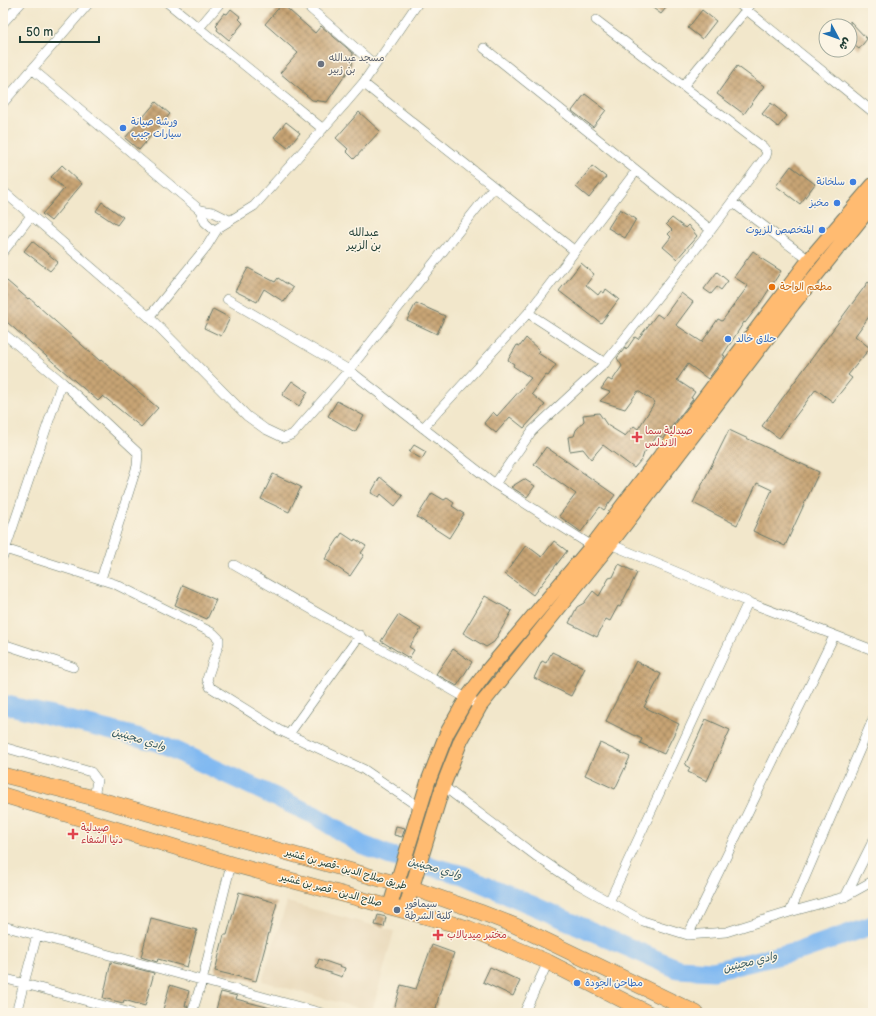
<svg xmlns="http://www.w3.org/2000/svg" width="876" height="1016" font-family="'Balsamiq Sans','Playpen Sans Arabic',sans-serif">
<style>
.built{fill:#e9d9ba}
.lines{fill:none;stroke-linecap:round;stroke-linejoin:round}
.river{stroke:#81b9f1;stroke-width:19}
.building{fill:url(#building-cross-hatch)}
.minor-casing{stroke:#697869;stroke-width:10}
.primary-casing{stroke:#697869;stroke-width:16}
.trunk-casing{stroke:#697869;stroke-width:16}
.minor{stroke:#fff;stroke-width:9}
.primary{stroke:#ffbb71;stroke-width:14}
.trunk{stroke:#ffbb71;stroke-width:15}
.worship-dot{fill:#6b7280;stroke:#fcf5e5;stroke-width:1.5}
.shop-dot{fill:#3f7fe0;stroke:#fcf5e5;stroke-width:1.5}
.food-dot{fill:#e8710a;stroke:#fcf5e5;stroke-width:1.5}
.health-dot{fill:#e0444e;stroke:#fcf5e5;stroke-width:1.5}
.service-dot{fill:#5c6f8a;stroke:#fcf5e5;stroke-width:1.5}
.labels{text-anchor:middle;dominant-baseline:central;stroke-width:3;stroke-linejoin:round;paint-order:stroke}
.worship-label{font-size:10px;fill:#5b616d;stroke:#fcf5e5;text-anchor:start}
.shop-label{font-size:10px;fill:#366cbe;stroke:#fcf5e5;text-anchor:start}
.food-label{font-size:10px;fill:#c56008;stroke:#fcf5e5;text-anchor:start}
.health-label{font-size:10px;fill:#be3a42;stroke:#fcf5e5;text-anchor:start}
.street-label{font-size:10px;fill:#1f3d34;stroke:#fcf5e5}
.service-label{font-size:10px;fill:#4e5e75;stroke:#fcf5e5;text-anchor:start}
.neighbourhood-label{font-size:11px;fill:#1f3d34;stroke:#fcf5e5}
.water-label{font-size:11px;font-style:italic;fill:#385c63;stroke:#fcf5e5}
</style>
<defs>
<pattern id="building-cross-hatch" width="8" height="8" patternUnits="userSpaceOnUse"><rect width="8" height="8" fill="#c8a475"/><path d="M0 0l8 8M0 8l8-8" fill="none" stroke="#a28761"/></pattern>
</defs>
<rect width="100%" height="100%" fill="#fcf5e5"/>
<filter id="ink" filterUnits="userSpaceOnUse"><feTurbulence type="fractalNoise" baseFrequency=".025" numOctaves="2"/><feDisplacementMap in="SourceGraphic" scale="8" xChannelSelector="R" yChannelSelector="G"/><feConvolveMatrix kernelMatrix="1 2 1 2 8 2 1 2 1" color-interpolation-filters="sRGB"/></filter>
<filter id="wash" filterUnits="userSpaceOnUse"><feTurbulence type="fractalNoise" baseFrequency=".012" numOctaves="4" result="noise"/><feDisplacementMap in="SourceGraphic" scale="16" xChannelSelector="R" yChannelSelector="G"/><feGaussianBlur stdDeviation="0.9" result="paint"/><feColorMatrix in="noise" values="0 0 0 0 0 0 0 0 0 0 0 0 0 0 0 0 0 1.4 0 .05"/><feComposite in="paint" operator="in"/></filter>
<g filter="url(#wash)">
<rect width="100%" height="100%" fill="#f2e7cb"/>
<path class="built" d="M287,902L394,931L372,1012L262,981Z"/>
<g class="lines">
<path class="river" d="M3,704L157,742L314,815L362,845L391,856L463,875L678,969L713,971L802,950L873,925"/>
</g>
<g id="blocks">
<path class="building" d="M646,3H670L661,14Z
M282,4L315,33L321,26L353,53L352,65L327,102L312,100L280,73L298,53L265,24Z
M231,9L241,17L239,19L243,23L229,40L217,30L218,28L216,26L218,24L217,22L224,13L227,14Z
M702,10L716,21L702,39L688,28Z
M850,21L867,39L859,49L850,42Z
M737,66L764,86L744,114L717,94Z
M585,94L606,110L593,127L572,111Z
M156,102L170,114L139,150L125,138Z
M771,103L787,116L778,127L762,114Z
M359,112L380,131L354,159L346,151L348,149L336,138Z
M286,122L300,133L288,148L274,137Z
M62,165L82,184L51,221L42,214L64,189L51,177Z
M592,166L606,177L589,198L576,187Z
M791,166L815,184L800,204L776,186Z
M102,202L123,217L117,225L96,211Z
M620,209L636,219L625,238L608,228Z
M672,218L685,228L688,225L697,236L677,259L663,247L671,237L668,234L672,230L666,224Z
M32,241L58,262L50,271L24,251Z
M753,251L760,256L759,257L781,271L761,302L745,323L744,322L723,355L725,356L708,379L688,364L677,380L695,392L691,398L693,399L663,438L658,435L644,453L642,459L634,468L603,445L591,459L583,449L570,451L568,437L574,436L576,430L584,421L583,415L599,413L607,425L625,436L634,426L638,429L655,402L638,391L625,409L600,401L610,392L601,389L608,379L612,381L622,366L617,358L625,348L626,350L635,337L638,339L657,314L663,318L681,293L693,302L676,325L702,342L718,319L722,321L748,286L734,277Z
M581,263L594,274L586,285L598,295L601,291L604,293L606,289L619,299L601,323L559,291Z
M248,268L275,282L278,278L293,288L284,302L264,289L257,302L235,291Z
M717,272L728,281L721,290L717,287L711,294L704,289Z
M7,281L28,299L29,298L100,361L101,360L158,408L141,427L103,396L98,401L8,323L3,317V285Z
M868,282L873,286V311L855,336L870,348L848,375L852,378L833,402L816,389L779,438L762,426Z
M416,303L445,316L437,334L407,320Z
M213,309L230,318L221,336L204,328Z
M526,338L540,351L538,353L556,365L548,376L546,375L532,394L545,405L524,428L510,417L496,433L484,423L493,412L497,416L531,378L513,366L514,364L508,360L517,345L520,346Z
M292,381L308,392L299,406L282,395Z
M337,401L364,416L355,432L328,416Z
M729,430L819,472L785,546L753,531L772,490L757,483L737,525L693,503Z
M414,445L426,452L422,459L409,452Z
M546,447L615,495L604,510L600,507L581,532L559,516L576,494L534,464Z
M273,474L301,487L289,512L261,499Z
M380,477L403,496L395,506L381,494L379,497L371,493Z
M524,479L535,486L527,497L511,487Z
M432,493L444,500L447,498L454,503L452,506L464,514L449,538L417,517Z
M342,533L354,541L355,539L366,546L361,553L364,555L350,576L325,559Z
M554,541L567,551L533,595L505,574L526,545L542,557Z
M619,564L637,573L620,607L618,606L610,621L606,619L597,637L569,623L577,607L584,603L593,591L599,596L609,578L613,577Z
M183,585L216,600L207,619L175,605Z
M485,596L512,611L494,642L486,647L463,633Z
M398,615L421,629L409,647L414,650L409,658L381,641Z
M453,649L472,662L457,686L436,674Z
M552,652L585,668L571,696L534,678L542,661L546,663Z
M636,661L661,674L644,707L679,724L664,754L640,743L642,739L606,721Z
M706,719L730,730L707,781L688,772L690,768L685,765Z
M600,743L630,757L615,789L585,775Z
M396,826L405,828L402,837L394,835Z
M239,892L277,903L256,981L215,971L224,935H227Z
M378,915L386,917L384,927L375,925Z
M151,918L197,930L187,967L158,959L157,962L141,957Z
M432,945L454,953L439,995L435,1013H393L401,985L416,989Z
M319,959L345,968L342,977L316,968Z
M111,962L154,973L145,1006L124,1000L123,1003L103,998Z
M490,967L520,981L513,996L483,982Z
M170,985L189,991L185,1006H188L186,1013H162Z
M221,992L237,996L236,999L278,1010L277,1013H215Z"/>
</g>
</g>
<g filter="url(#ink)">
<use href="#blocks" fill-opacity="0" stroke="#697869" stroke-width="1"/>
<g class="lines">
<g class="minor-casing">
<path id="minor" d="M168,3L323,129
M304,3L375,65
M738,3L873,112
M872,3H873
M3,23L21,3
M199,28L220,3
M484,48L711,230
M32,69L200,210L205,222L215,231
M363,83L575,251
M684,85L752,3
M3,103L89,3
M3,191L149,317L247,416L265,429L284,438L293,434L349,370L493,188
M732,202L809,260
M200,210L213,212L229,220
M3,252L31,216
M227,299L349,370L495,484L592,546
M528,313L605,363
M149,317L207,246L218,228L254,206L345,104L363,83L418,3
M3,333L62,382L138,453L137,466L101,579
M423,428L528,313L636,171
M495,484L532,431L605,363L711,230L766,156L767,152L763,147L596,20
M610,544L748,602L873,650
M5,549L115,584L213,633L219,639V643L207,679L210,687L279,730L363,769L419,807
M3,556L62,382
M234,565L480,706
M3,644L73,667
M289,734L360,635
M3,747L91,772L97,780L94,798
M443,786L536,856L576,883L643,921L688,935L726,932L790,912L844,897L873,881
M845,897L873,841
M609,902L748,602
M790,912L873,719
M3,926L322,1013
M688,935L834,636
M3,978L131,1013
M16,1013L37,935
M192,1013L202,981L231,864
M524,1013L548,962"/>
</g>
<g class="primary-casing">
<path id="primary" d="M390,906L428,782L447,733L467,698L488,670L592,546L809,260L873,185
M405,910L443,786L461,740L480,706L610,544L793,304L873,204"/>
</g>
<g class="trunk-casing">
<path id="trunk" d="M3,775L94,798L412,888L480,912L516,926L696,1013
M3,795L231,864L468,928L548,962L648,1013"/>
</g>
<use href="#minor" class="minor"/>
<use href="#primary" class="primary"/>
<use href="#trunk" class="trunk"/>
</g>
</g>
<circle class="worship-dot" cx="321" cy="64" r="4"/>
<g class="shop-dot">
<circle cx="123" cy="128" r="4"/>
<circle cx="853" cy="182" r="4"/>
<circle cx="837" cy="203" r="4"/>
<circle cx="822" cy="230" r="4"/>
<circle cx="728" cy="339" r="4"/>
<circle cx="577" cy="983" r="4"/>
</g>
<circle class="food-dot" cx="772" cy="287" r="4"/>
<g class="health-dot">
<path d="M635 431h4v4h4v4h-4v4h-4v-4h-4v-4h4z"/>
<path d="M71 828h4v4h4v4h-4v4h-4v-4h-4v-4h4z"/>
<path d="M436 929h4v4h4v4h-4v4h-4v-4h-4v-4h4z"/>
</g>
<circle class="service-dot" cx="397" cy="910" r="4"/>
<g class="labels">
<g class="worship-label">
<text x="329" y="58">مسجد عبدالله<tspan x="329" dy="12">بن زبير</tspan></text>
</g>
<g class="shop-label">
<text x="131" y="122">ورشة صيانة<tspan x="131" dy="12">سيارات جيب</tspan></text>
<text x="845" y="182" text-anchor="end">سلخانة</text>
<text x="829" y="203" text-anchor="end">مخبز</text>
<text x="814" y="230" text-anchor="end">المتخصص للزيوت</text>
<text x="736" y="339">حلاق خالد</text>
<text x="585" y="983">مطاحن الجودة</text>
</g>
<g class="food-label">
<text x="780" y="287">مطعم الواحة</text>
</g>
<g class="health-label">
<text x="645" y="431">صيدلية سما<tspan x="645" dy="12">الاندلس</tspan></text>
<text x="81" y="828">صيدلية<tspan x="81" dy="12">دنيا الشفاء</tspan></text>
<text x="447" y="935">مختبر ميديالاب</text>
</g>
<g class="street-label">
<text transform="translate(346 869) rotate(16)">طريق صلاح الدين -قصر بن غشير</text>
<text transform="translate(331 890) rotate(15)">صلاح الدين - قصر بن غشير</text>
</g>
<g class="service-label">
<text x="405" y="904">سيمافور<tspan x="405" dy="12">كلية الشرطة</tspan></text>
</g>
<g class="neighbourhood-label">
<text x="364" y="232">عبدالله<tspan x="364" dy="13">بن الزبير</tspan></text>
</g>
<g class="water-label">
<text transform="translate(139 739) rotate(17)">وادي مجينين</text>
<text transform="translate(435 868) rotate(16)">وادي مجينين</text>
<text transform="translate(750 962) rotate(-14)">وادي مجينين</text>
</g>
</g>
<rect width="876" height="1016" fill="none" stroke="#fcf5e5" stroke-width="16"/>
<g transform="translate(838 38) rotate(131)"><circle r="19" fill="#fcf5e5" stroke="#a4ab9e"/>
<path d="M0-3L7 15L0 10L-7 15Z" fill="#1f6fb2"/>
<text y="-6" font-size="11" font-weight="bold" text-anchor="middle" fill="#1f3d34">ش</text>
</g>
<path d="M20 36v6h79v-6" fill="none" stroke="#1f3d34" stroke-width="2"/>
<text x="26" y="36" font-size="12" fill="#1f3d34" stroke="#fcf5e5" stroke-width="3" paint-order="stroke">50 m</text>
</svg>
